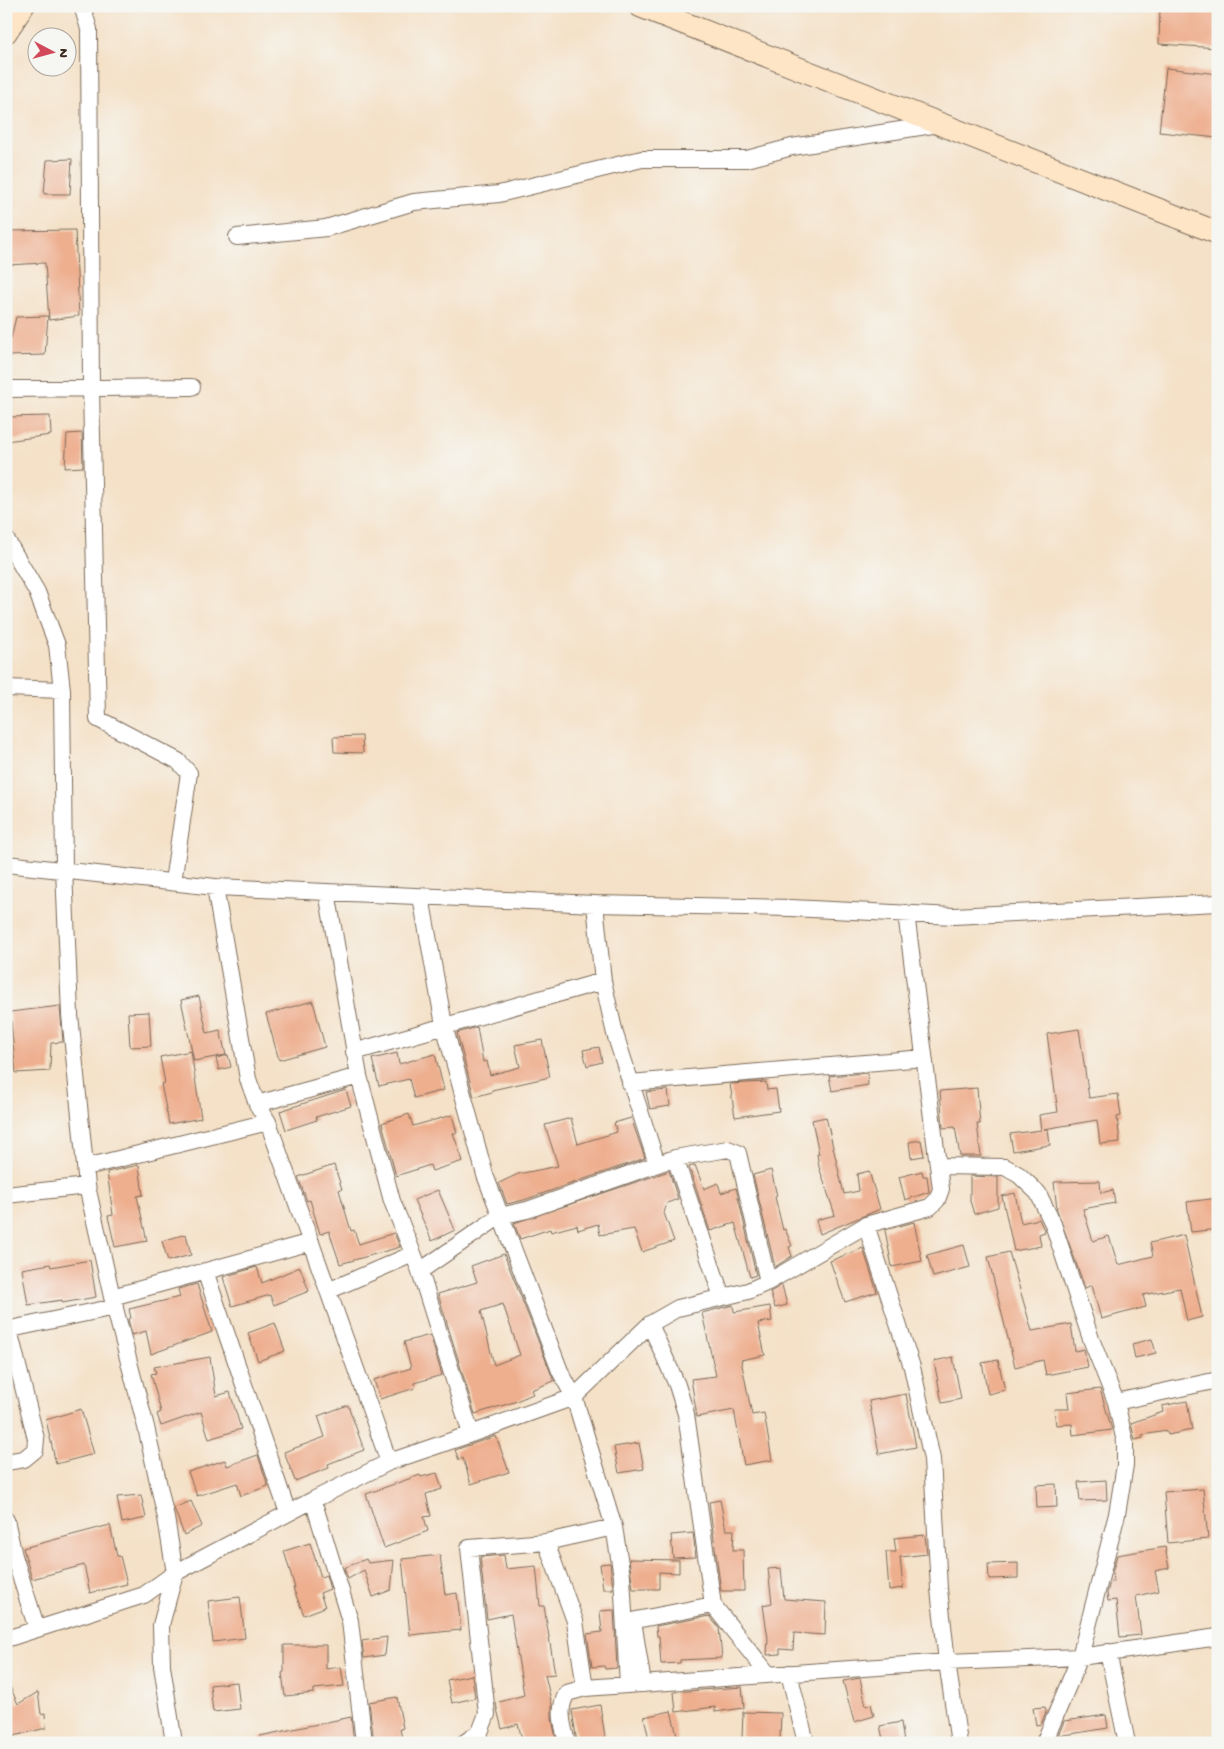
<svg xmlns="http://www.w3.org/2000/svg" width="1224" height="1749" font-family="'Gochi Hand',sans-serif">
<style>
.building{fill:#eeaf8f;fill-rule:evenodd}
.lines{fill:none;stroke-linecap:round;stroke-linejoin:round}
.street-casing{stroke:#7c6a59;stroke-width:18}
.secondary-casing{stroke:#7c6a59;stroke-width:24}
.street{stroke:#fff;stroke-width:16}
.secondary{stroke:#fde5c5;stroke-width:22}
</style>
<rect width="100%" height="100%" fill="#f6f6f2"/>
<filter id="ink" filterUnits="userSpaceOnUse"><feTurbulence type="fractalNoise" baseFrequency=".02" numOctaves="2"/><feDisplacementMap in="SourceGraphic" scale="10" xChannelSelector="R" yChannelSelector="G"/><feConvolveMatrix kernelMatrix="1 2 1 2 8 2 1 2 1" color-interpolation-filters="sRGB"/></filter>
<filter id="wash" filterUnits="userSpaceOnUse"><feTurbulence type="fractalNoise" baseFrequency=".0096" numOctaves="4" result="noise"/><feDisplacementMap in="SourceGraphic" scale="20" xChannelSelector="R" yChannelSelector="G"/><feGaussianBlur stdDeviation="1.12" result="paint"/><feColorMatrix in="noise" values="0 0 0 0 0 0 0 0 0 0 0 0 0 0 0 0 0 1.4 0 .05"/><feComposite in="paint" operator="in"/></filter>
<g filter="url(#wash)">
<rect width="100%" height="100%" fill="#f4e1c7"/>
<g id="blocks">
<path class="building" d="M1191,6H1218V48L1159,44L1160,7Z
M1166,68L1218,74V138L1159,132Z
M72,159L70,194H44L47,160Z
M75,230L79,316L49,320L45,263L6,265V231Z
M48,316L45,355L7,356L8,341L11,338L16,317Z
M50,416L51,435L6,441V417Z
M82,433L83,467L65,468L67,434Z
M362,736L363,753L334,752L333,737Z
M199,996L207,1033L220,1030L226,1055L194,1061L181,1000Z
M313,1001L325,1047L279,1060L266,1014Z
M60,1006L63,1042L51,1043L50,1071L16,1073L10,1012Z
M149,1012L151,1046L130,1047L128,1013Z
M477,1027L483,1062L487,1061L490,1075L520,1067L515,1045L542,1040L550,1077L492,1090V1092L474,1097L457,1033Z
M1079,1029L1089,1098L1118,1094L1121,1116L1117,1117L1120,1142L1100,1144L1097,1120L1044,1129H1048L1050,1145L1013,1151L1010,1134L1041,1130L1039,1115L1058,1112L1047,1034Z
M599,1047L602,1062L587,1066L583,1050Z
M191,1051L201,1118L169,1124L161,1084L165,1083L160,1057Z
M397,1053L399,1064L435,1054L444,1090L414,1098L409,1079L379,1086L372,1059Z
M228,1055L231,1067L219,1070L216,1058Z
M867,1073L868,1085L832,1091L829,1076Z
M766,1082L767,1090L776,1089L779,1111L735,1117L730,1084Z
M977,1088L980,1124H977L981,1156H960L955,1127L943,1128L940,1091Z
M346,1090L351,1106L316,1117L317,1120L286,1130L280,1111Z
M668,1090L670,1106L650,1109L646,1092Z
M409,1114L413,1126L452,1115L457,1133H453L463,1161L432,1171L430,1165L396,1176L382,1123Z
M826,1117L844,1194L859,1191L857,1174L869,1171L880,1209L820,1234L816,1220L835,1215L819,1167L817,1154H819L812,1120Z
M571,1118L578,1144L617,1132L614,1123L631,1118L645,1158L524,1200L507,1204L499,1183L518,1174L558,1166L545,1125Z
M921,1140L924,1156L911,1158L909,1142Z
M139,1165L143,1195L137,1196L147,1241L115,1247L108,1216L113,1215L107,1172Z
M334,1165L342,1189L339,1190L351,1231L354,1230L359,1244L394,1233L400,1247L340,1264L329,1231L320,1234L310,1200L307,1201L298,1177Z
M695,1165L704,1189L718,1183L721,1193L736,1188L756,1275L750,1277L735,1223L710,1231L689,1167Z
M771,1170L777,1196L775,1197L783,1230L785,1229L792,1246L789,1247L792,1256L775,1267L753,1175Z
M669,1171L678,1199L667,1203L664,1213L674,1241L642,1252L634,1229L600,1235L598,1224L578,1230L577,1225L551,1232L550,1229L520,1239L514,1223Z
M922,1171L923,1176H927L929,1192L905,1200L899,1177Z
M970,1176L998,1177V1207L974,1214L970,1201Z
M1100,1181L1101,1193L1113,1190L1115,1203L1083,1209L1093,1241L1109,1236L1118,1265L1153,1256L1150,1243L1184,1235L1202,1317L1187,1321L1180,1288L1143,1295L1146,1307L1101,1319L1092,1285L1085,1288L1057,1210L1054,1182Z
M438,1190L455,1230L432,1241L414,1200Z
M1015,1193L1021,1223L1039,1219L1045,1232L1039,1234L1041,1246L1014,1251L1002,1196Z
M1218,1198V1229L1191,1232L1187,1202Z
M914,1222L922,1261L892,1267L885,1230Z
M186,1234L191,1255L168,1261L162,1241Z
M964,1245L970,1267L933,1277L927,1255Z
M863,1248L877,1292L845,1302L830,1261Z
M1009,1252L1032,1331L1071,1324L1075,1351L1084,1349L1088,1367L1046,1375L1043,1360L1015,1367L988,1257Z
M504,1254L554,1381L531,1390L533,1394L514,1402L475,1414L438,1294L477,1282L471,1266ZM503,1304L520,1355L494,1365L481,1311Z
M90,1260L96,1297L62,1303V1300L28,1305L22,1269L50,1264L51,1267Z
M257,1267L262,1283L300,1267L309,1291L274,1305L270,1295L232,1306L223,1277Z
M197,1284L212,1332L151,1354L146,1331L132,1335L128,1319L131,1318L129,1309L180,1297L178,1289Z
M782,1285L787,1305L775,1308L770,1292Z
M733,1305L734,1312L770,1306L772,1321L758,1323L765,1355L741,1360L752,1415L764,1413L772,1460L744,1465L734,1410L697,1417L691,1379L716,1376L702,1313Z
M275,1323L285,1351L258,1361L248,1333Z
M430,1335L442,1375L414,1383L415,1388L380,1399L374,1380L411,1368L404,1342Z
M1152,1339L1156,1353L1135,1358L1132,1344Z
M210,1357L216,1396L230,1392L241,1429L209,1439L201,1412L161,1426L157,1414L161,1412L151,1374L156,1373L154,1367Z
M953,1357L961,1399L942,1403L934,1361Z
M998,1360L1005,1390L988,1394L982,1363Z
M1100,1389L1112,1430L1073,1435L1072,1424L1056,1425L1054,1409H1069L1067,1393Z
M906,1394L916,1447L879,1454L869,1401Z
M1187,1401L1192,1430L1168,1435L1167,1431L1142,1435L1143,1438L1135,1440L1131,1423L1163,1412L1162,1406Z
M348,1405L364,1450L328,1464L329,1468L295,1481L284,1452L325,1437L318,1416Z
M81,1409L94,1454L56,1464L46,1420Z
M496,1436L509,1472L471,1484L463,1458L459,1460L455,1450Z
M639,1443L644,1469L619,1473L614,1447Z
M258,1455L268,1486L241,1496L237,1483L197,1496L188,1472L225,1460L227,1466Z
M437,1473L442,1489L426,1494L431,1516L424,1517L428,1531L384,1548L366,1494L420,1475L421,1477Z
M1106,1480L1107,1500L1080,1501L1078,1482Z
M1056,1484L1057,1507L1037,1508L1036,1485Z
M1203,1489L1208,1539L1168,1543L1164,1492Z
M141,1495L146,1518L122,1523L117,1497Z
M720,1500L726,1530H734L733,1550H743L744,1591H721L709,1502Z
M191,1501L202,1526L184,1535L174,1508Z
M110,1525L117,1556H120L127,1584L90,1593L84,1565L32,1579L23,1548Z
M693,1533L696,1557L673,1558L671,1535Z
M925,1535L927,1554L900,1557L903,1588L889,1590L886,1552H896L894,1538Z
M310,1543L321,1577L326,1575L330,1589L320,1593L325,1607L304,1615L293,1588H295L284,1551Z
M1165,1547L1169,1568L1155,1571L1159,1591L1136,1596L1141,1635L1120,1637L1116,1600L1108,1601L1107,1593L1110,1582L1113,1581L1112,1573L1117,1555Z
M440,1555L445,1595L457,1593L461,1630L410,1635L402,1559Z
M504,1555L506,1569L536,1566L540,1606H544L555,1674L545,1675L552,1705V1719L557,1743H523L518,1724L502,1729L497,1709L496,1703L524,1695L511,1614L487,1619L480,1557Z
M366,1559L368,1563L394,1560L391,1590L373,1597L364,1570L348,1579L344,1568Z
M629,1559L679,1560V1573L659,1572V1589H633Z
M610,1563L613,1589H603L600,1564Z
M1018,1563V1578L989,1579L988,1564Z
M781,1568L784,1599L826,1602L825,1635L794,1633L793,1650L780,1649V1654L767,1655L768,1639L763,1605L772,1603L768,1569Z
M240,1597L245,1638L213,1642L208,1601Z
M614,1610L617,1668L605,1669L604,1666L592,1667L587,1634L602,1632L600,1611Z
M709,1616L719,1628L722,1658L680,1660V1663L661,1664L659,1636H657L656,1626Z
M387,1637L385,1655L364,1658L362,1641Z
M284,1645H326V1669L341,1667L344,1686L314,1689V1693L285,1696L282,1673L284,1672Z
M472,1675L475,1698L452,1703L447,1680Z
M6,1678L18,1704L38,1692L41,1714L45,1713L46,1728L6,1738Z
M860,1678L866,1706L871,1704L874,1716L854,1722L843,1681Z
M237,1682L240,1709L213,1712L210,1685Z
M742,1687L744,1708L715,1712V1707L676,1712L674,1692Z
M397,1697L403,1728L400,1729L403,1743H374L369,1702Z
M600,1705L606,1743H577L572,1710Z
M1045,1707L1046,1712L1041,1724L1036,1725L1033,1708Z
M671,1711L679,1743H650L644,1717Z
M743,1712L781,1713L780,1740L742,1739Z
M1106,1715L1108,1728L1058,1736L1064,1721Z
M351,1717L354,1743H260V1736Z
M901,1722L904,1743H884L880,1726Z"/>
</g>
</g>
<g filter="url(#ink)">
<use href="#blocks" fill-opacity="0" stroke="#7c6a59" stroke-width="1"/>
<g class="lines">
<g class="street-casing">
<path id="street" d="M82,6L89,29L91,388L98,719L178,761L189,773L173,882
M237,237L326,228L414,202L499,194L642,159H747L792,147L939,124
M6,389L192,387
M6,539L37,592L57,645L62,690L64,869L70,1015L87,1186L112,1297L146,1427L166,1518L175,1573L161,1625L162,1666L174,1743
M6,688L62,690
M6,864L215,887L595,904L791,908L954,916L1218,903
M327,892L359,1076L392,1201L420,1271L471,1434L389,1462
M421,897L444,1025L485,1175L560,1371L574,1397L614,1527L622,1576L628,1685
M595,904L603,981L615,1034L657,1164
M354,1052L603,981
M630,1083L924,1058
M257,1104L359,1076
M675,1158L722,1297
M938,1166L1005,1167L1019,1175L1038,1193L1053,1224L1091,1339L1116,1402L1125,1442V1465L1117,1514L1080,1657L1044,1743
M86,1167L268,1122
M6,1195L87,1186
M866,1225L912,1367L932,1459L939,1589L947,1662L959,1743
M205,1271L288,1513
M420,1271L500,1216L527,1210L675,1158L728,1149L738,1153L768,1282
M328,1291L413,1254
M112,1297L311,1242
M650,1324L677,1385L686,1414L713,1605L768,1674
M6,1330L115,1307
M1116,1402L1218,1380
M471,1434L574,1397L650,1324L678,1308L748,1291L768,1282L866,1225L930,1207L937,1200L941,1189L906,913
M6,1462L24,1459L35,1450L36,1439L9,1330
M313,1500L350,1621L364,1743
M6,1520L14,1556L37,1629
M546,1542L575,1621L585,1688L567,1693C557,1710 563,1725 567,1743
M6,1639L144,1595L175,1573L313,1500L389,1462L268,1122L257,1104L248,1079L215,887
M1108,1652L1127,1743
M789,1673L806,1743
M643,1684L634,1627L636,1620L713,1605
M585,1688L947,1662L1080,1657L1218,1637
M464,1743L480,1732L487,1714L469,1548L546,1542L614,1527"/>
</g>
<g class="secondary-casing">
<path id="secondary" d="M640,6L1218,233
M6,32L23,6"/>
</g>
<use href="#street" class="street"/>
<use href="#secondary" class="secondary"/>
</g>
</g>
<rect width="1224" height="1749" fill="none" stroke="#f6f6f2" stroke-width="25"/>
<g transform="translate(52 52) rotate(96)"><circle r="24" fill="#f6f6f2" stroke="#aba49d"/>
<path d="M0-4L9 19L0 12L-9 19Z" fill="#d1495b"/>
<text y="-8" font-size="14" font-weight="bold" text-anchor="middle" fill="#3b2a1e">N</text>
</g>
</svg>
